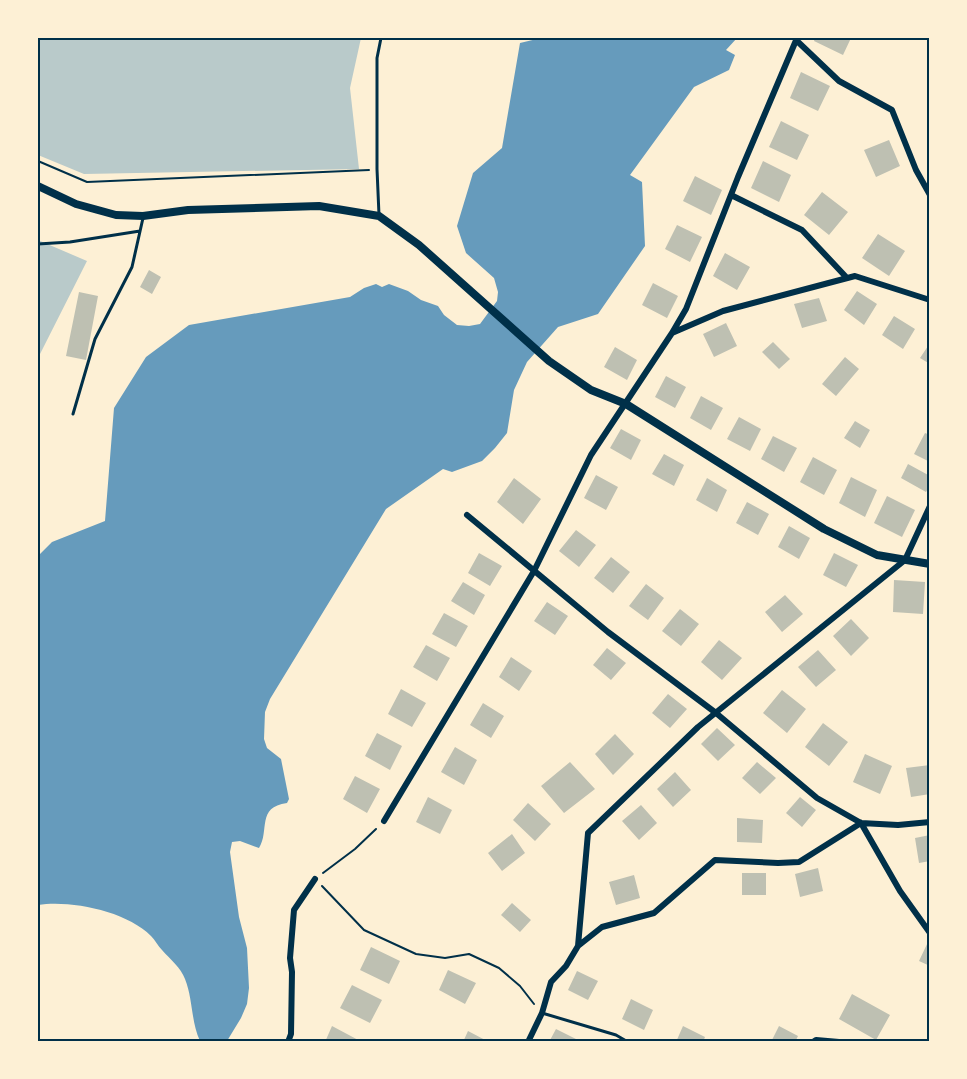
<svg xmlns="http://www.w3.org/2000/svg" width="967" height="1079" font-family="'IBM Plex Sans',sans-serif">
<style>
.green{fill:#b9caca}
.water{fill:#669bbc}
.building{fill:#bec0b2}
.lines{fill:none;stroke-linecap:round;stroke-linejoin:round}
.path{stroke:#003049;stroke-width:2}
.service{stroke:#003049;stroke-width:3}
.minor{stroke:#003049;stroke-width:6}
.tertiary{stroke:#003049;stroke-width:8}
.neatline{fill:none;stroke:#003049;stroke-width:2}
</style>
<rect width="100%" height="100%" fill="#fdf0d5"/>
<path class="green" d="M38,38H361L350,88L359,169L84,174L38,155Z
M38,240L87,261L38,358Z"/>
<path class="water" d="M541,38H737L726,50L735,55L729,70L694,87L630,175L642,182L645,246L598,314L558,327L527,362L514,390L507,433L495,448L482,461L452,472L443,469L386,509L270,699L265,712L264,739L267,748L281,759L289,799L287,803C256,807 270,831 259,848L240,841L232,842L230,852L239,917L247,948L249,988L247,1004L241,1018L227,1041H200C191,1022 193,999 185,979C181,968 170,959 162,950C158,946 155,940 151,936C126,911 71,900 38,905V556L52,542L105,521L114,408L146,357L189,325L350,297L364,288L376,284L382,287L389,284L408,291L421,300L438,306L444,315L457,325L469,326L480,324L497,301L498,292L494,278L466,253L457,226L473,173L502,148L520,43Z"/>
<path class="building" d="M815,38H851L843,55L814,41Z
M801,72L830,86L818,111L790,98Z
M781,121L809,135L797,160L769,147Z
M889,140L900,166L876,177L864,150Z
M763,161L791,175L779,202L751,188Z
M695,176L722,190L711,215L683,201Z
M822,192L848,212L829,235L804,215Z
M677,225L702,237L690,262L665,249Z
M878,234L905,251L889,276L862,258Z
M725,253L750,267L737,290L713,276Z
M149,270L161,277L152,294L140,287Z
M653,283L678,296L667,318L642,305Z
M857,291L877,304L864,325L844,310Z
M79,292L98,296L86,360L66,356Z
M819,298L827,321L802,328L794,304Z
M894,316L915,329L903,349L882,335Z
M726,323L737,346L714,357L703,334Z
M773,342L790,359L779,369L762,352Z
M930,343V364L920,358Z
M615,347L637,360L627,380L604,367Z
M845,357L859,369L836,396L822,384Z
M666,376L686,387L675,408L655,397Z
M701,396L723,408L711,430L690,418Z
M739,417L761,429L750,451L727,439Z
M855,421L870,430L860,448L844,438Z
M621,429L641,440L631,460L610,448Z
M925,433L930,435V462L914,454Z
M773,436L797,448L784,472L761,459Z
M664,454L684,465L674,486L652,474Z
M813,457L837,470L824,495L800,482Z
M908,464L930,476V485L926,492L901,478Z
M596,475L618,487L606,510L584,498Z
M851,477L877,490L865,517L839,503Z
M514,478L541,499L523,524L497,502Z
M707,478L727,490L717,512L696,500Z
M887,496L915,510L902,537L874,523Z
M747,502L769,514L758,535L736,523Z
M789,526L810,538L799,559L778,547Z
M576,530L596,545L579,567L559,551Z
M479,553L502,566L490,586L468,573Z
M834,553L858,565L846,587L823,575Z
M611,557L630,572L613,593L594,578Z
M894,580L925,582L923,614L893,612Z
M463,582L485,595L474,615L451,601Z
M646,584L664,598L648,620L629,606Z
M785,595L803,614L782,632L765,612Z
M547,602L568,616L555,635L534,621Z
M680,609L699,624L681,646L662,631Z
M444,613L468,626L456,647L432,634Z
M851,619L869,638L851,656L833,636Z
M719,640L742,658L722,680L701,662Z
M426,645L450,658L437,681L413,667Z
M607,648L626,663L611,680L593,665Z
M818,650L836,670L816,687L798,667Z
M511,657L532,671L519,691L499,677Z
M401,689L426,703L412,727L388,714Z
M782,690L806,709L787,733L763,713Z
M668,694L687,709L670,728L652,713Z
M483,703L504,716L491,738L470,725Z
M823,723L848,742L829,766L805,747Z
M717,728L735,745L718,761L701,744Z
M377,733L402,746L390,770L365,756Z
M615,734L634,754L613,775L595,754Z
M455,747L477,760L464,785L441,772Z
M865,754L892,766L880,794L853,782Z
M570,762L595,789L564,813L541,786Z
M757,762L776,778L760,794L742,778Z
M930,765V794L911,797L906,768Z
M675,772L691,790L673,807L657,789Z
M355,776L380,789L367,813L343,799Z
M428,797L452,810L440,834L416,822Z
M800,797L816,810L802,827L786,813Z
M528,803L551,824L535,841L513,820Z
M641,805L657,823L639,840L622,821Z
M737,818L763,820L762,843L737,842Z
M512,834L525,853L502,871L488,853Z
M930,835V861L919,863L915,838Z
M818,868L823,891L800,897L795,874Z
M742,873H766V895H742Z
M634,875L640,898L616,905L609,882Z
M512,903L531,920L520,932L501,915Z
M928,942L930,943V966L919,961Z
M371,947L400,961L389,984L360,970Z
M448,970L476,983L465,1004L439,990Z
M577,971L598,981L588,1000L568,990Z
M352,985L382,1000L370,1023L340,1008Z
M852,994L890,1015L876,1040L839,1019Z
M631,999L653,1010L644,1030L622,1019Z
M332,1026L362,1042H325Z
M683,1026L705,1037L703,1042H676Z
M779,1026L798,1036L795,1042H771Z
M556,1029L582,1042H549Z
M468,1031L489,1042H463Z"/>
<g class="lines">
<path class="path" d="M38,161L87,182L369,170
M323,873L355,849L376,829
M322,886L364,930L416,954L445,958L469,954L499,968L520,986L534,1004"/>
<path class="service" d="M379,215L377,169V58L381,38
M38,244L70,242L140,231
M73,414L95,339L132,267L143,218
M542,1013L616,1035L628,1042"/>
<path class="minor" d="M796,40L839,81L892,110L916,170L930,195
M731,195L802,230L847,278
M672,333L686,309L738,177L797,38
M467,515L608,632L716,713L817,798L861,823L898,825L930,822
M384,821L534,571L591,455L672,333L723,311L855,276L930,300
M861,823L900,891L930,933
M578,946L588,833L698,727L905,560L930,506
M288,1042L291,1034L292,972L290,958L294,910L315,879
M528,1042L542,1013L551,982L566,966L578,946L602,927L654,913L715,860L778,863L799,862L861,823
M813,1042L816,1040L839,1042"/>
<path class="tertiary" d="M38,186L76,204L116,215L143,216L188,210L319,206L379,216L419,245L549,361L591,390L626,404L824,529L877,555L930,564"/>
</g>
<rect width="967" height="1079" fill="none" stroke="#fdf0d5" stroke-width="78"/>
<rect x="39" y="39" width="889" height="1001" class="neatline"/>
</svg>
